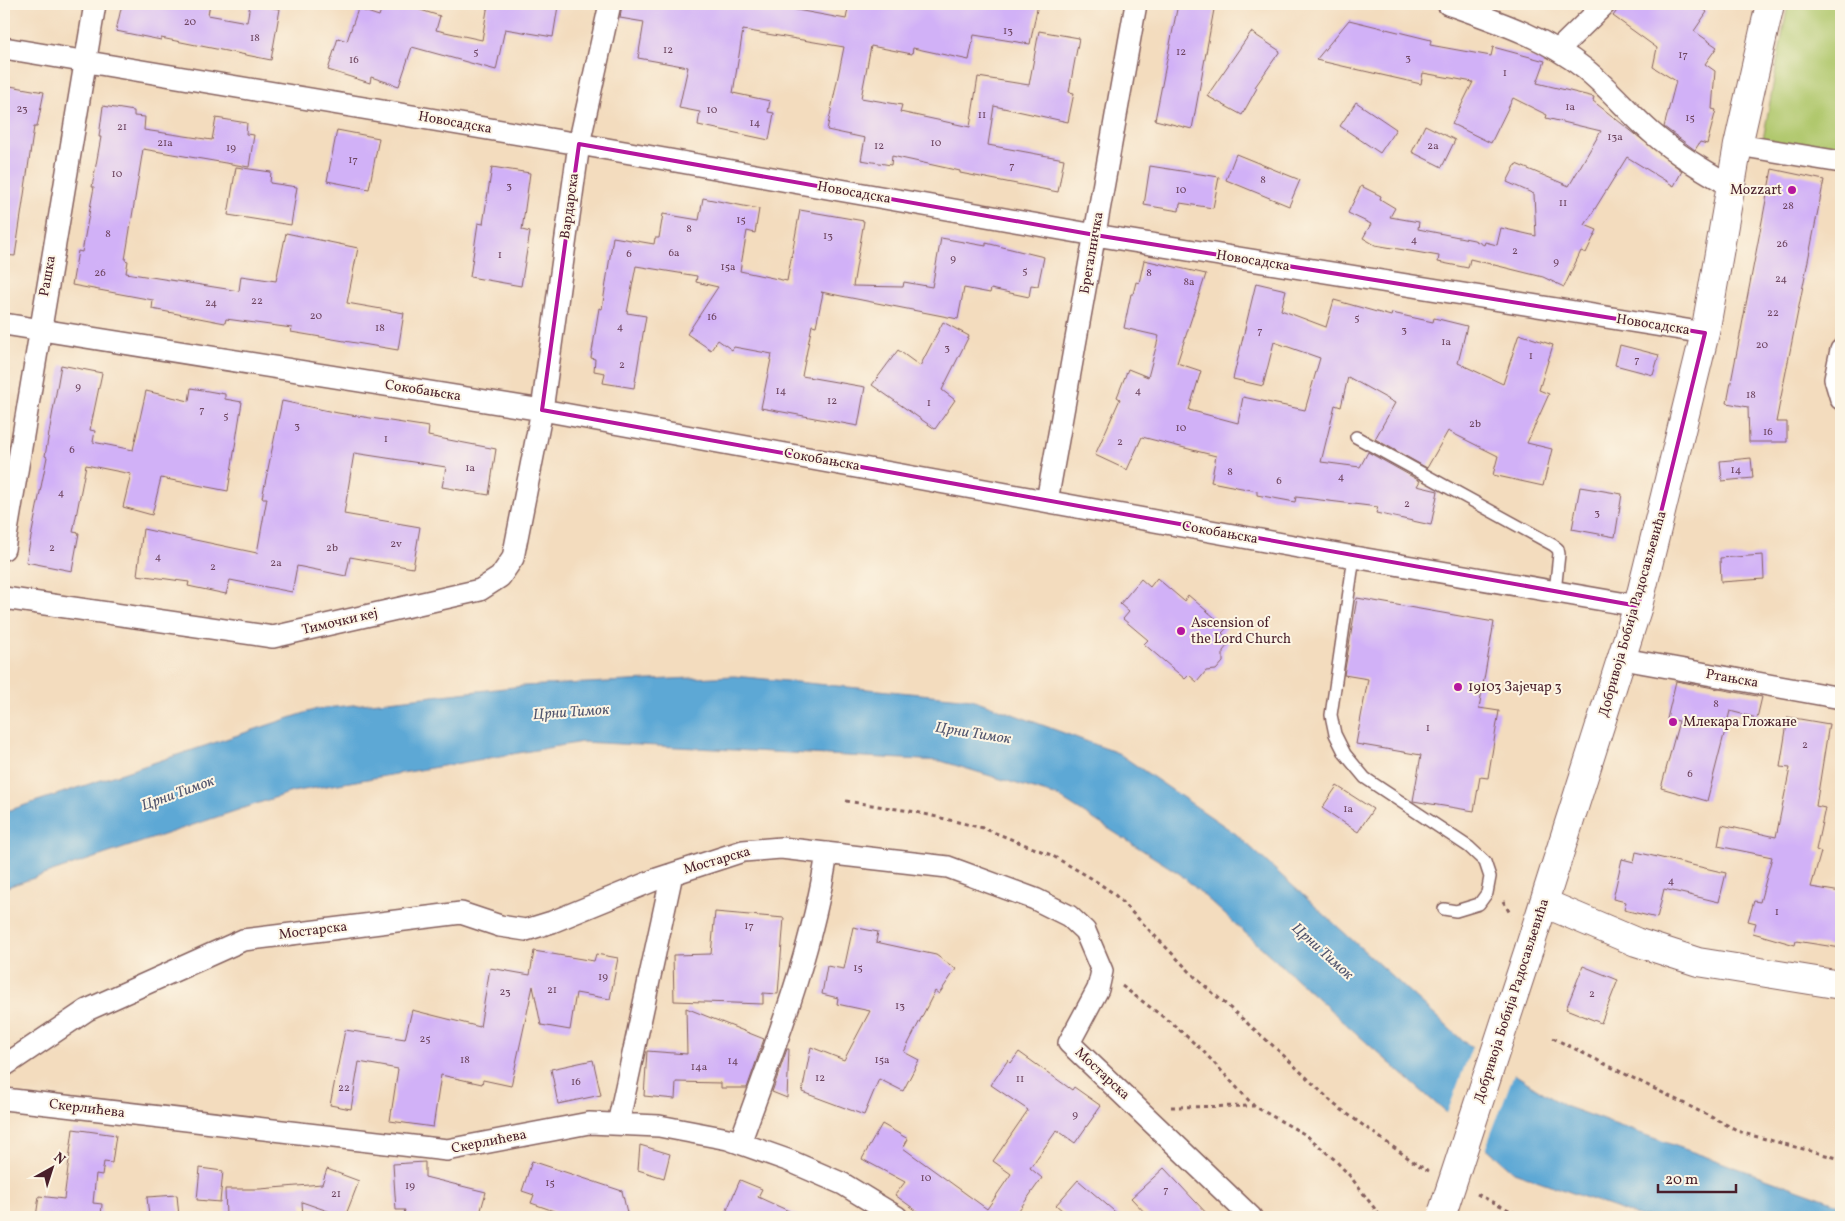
<svg xmlns="http://www.w3.org/2000/svg" width="1845" height="1221" font-family="Vollkorn,serif">
<style>
.green{fill:#b0c86d;stroke:#7d744c}
.water{fill:#5da8d5;stroke:#546480}
.pier{fill:#f3dcbe}
.building{fill:#d1b1f7}
.lines{fill:none;stroke-linecap:round;stroke-linejoin:round}
.lane-casing{stroke:#85615e;stroke-width:14}
.street-casing{stroke:#85615e;stroke-width:24}
.secondary-casing{stroke:#85615e;stroke-width:30}
.path{stroke:#85615e;stroke-width:3;stroke-dasharray:4 4;stroke-linecap:butt}
.lane{stroke:#fff;stroke-width:11}
.street{stroke:#fff;stroke-width:21}
.secondary{stroke:#fff;stroke-width:28}
.secondary-bridge-casing{stroke:#85615e;stroke-width:30;stroke-linecap:butt}
.secondary-bridge{stroke:#fff;stroke-width:28}
.marked{fill:none;stroke:#b5179e;stroke-width:4;stroke-linejoin:round}
.poi-dot{fill:#b5179e;stroke:#fcf5e5;stroke-width:2}
.labels{text-anchor:middle;dominant-baseline:central;stroke-width:4;stroke-linejoin:round;paint-order:stroke}
.number-label{font-size:11px;fill:#6c445e}
.street-label{font-size:14px;fill:#4a1f2b;stroke:#fcf5e5}
.poi-label{font-size:14px;fill:#4a1f2b;stroke:#fcf5e5;text-anchor:start}
.water-label{font-size:15px;font-style:italic;fill:#52566f;stroke:#fcf5e5}
</style>
<rect width="100%" height="100%" fill="#fcf5e5"/>
<filter id="ink" filterUnits="userSpaceOnUse"><feTurbulence type="fractalNoise" baseFrequency=".02" numOctaves="2"/><feDisplacementMap in="SourceGraphic" scale="10" xChannelSelector="R" yChannelSelector="G"/><feConvolveMatrix kernelMatrix="1 2 1 2 8 2 1 2 1" color-interpolation-filters="sRGB"/></filter>
<filter id="wash" filterUnits="userSpaceOnUse"><feTurbulence type="fractalNoise" baseFrequency=".0096" numOctaves="4" result="noise"/><feDisplacementMap in="SourceGraphic" scale="20" xChannelSelector="R" yChannelSelector="G"/><feGaussianBlur stdDeviation="1.12" result="paint"/><feColorMatrix in="noise" values="0 0 0 0 0 0 0 0 0 0 0 0 0 0 0 0 0 1.4 0 .05"/><feComposite in="paint" operator="in"/></filter>
<g filter="url(#wash)">
<rect width="100%" height="100%" fill="#f3dcbe"/>
<path class="green" d="M1788,4H1841V161L1762,145Z"/>
<path class="water" d="M734,676L972,699L1118,753L1236,834L1463,1041L1564,1106L1841,1205V1217H1640L1514,1172L1376,1051L1180,874L1057,796L941,761L582,742L292,792L4,888V812L317,709L523,686Z"/>
<path class="pier" d="M1473,1044L1515,1071L1485,1150L1446,1116Z"/>
<g id="blocks">
<path class="building" d="M122,4H210L208,15L247,22L250,4L280,9L271,60L161,38V40L116,31Z
M383,4H401L440,16L436,30L482,40L488,4L558,6L553,37L505,29L496,70L412,47L399,86L371,77L370,83L328,70L338,38L347,41L358,9L379,16Z
M622,4H787L786,8L846,19L849,4H1038L1030,44L974,35L969,60L913,48L912,54L871,46L861,98L902,105L900,112L970,127L978,77L1029,85L1039,31L1079,38L1069,92L1074,93L1068,122L994,106L988,145L1064,159L1058,192L960,173V171L892,156L891,165L861,160L865,138L827,130L844,47L743,30L733,93L770,101L768,112L774,113L769,140L698,125L700,112L679,108L688,67L638,58L644,22L620,18Z
M1178,4H1215L1192,129L1155,120Z
M1622,4H1697L1707,12L1694,31L1717,47L1705,64L1715,71L1712,109L1716,110L1707,144L1700,142L1695,150L1664,127L1676,81L1653,67L1657,48L1613,16Z
M1349,20L1431,40L1430,45L1491,56L1493,47L1545,61L1537,83L1594,97L1593,101L1682,171L1674,186L1627,157L1585,225L1597,230L1586,253L1581,251L1564,287L1543,277L1470,259L1468,268L1438,262L1439,256L1375,245L1363,238L1371,224L1348,213L1361,186L1381,196L1380,199L1395,208L1390,217L1419,222L1418,229L1474,240L1484,245L1485,242L1497,245L1501,228L1536,236L1534,194L1507,182L1516,164L1569,186L1601,131L1546,118L1547,115L1513,98L1491,143L1452,124L1473,82L1423,73L1421,84L1316,60Z
M1251,32L1280,51L1255,87L1257,88L1242,115L1207,96Z
M10,86L44,92L37,127H34L15,256L4,255V97L8,98Z
M1356,102L1396,129L1380,153L1340,126Z
M103,106L134,111V116L145,117L144,130L212,140L216,118L247,123L246,134L254,135L249,167L143,149L125,260L128,261L126,273L239,291L241,276L276,281L286,233L358,248L347,303L404,313L398,350L291,332L292,328L226,319L225,323L152,309L153,300L72,285L78,251L82,252L94,187H92L101,137H99Z
M1425,125L1455,140L1442,167L1412,152Z
M337,130L379,138L369,189L327,181Z
M1236,154L1300,180L1289,206L1226,180Z
M1150,166L1219,177L1213,208L1180,203L1179,211L1144,205Z
M236,167L271,172L270,183L297,187L291,225L228,215Z
M492,167L530,173L522,230L530,232L521,286L470,277L478,223L483,224Z
M1772,169L1824,180L1776,422H1787V442H1749L1748,407L1727,403Z
M703,198L759,209L755,233L747,231L740,271L787,281L800,210L864,221L853,286L903,287L904,282L932,287L941,238L986,246V243L1044,257L1038,286L1031,285L1029,297L991,289L990,293L964,288L958,319L821,292L823,293L816,326L812,325L802,376L865,387L858,426L761,408L772,354L734,347L732,350L718,340L711,350L687,334L718,287L696,282L697,276L636,266L627,313L646,316L634,388L603,383L605,373L594,371L595,359L591,358L599,308L602,309L613,237L654,244L655,238H659L663,214L699,220Z
M1144,260L1206,274L1177,363L1201,371L1189,410L1238,423L1243,397L1305,410L1320,358L1274,342L1263,386L1233,379L1256,283L1286,290L1281,310L1326,327L1334,300L1391,316L1392,313L1433,322L1434,318L1467,326L1458,363L1503,384L1519,334L1553,345L1539,390L1549,394L1527,443L1552,449L1543,486L1493,475L1498,456L1448,431L1427,468L1375,439L1395,403L1348,377L1341,407L1335,405L1321,462L1360,467L1368,452L1420,481L1417,486L1438,491L1431,525L1376,513L1378,507L1296,497L1295,502L1257,495V491L1211,482L1216,456L1142,437L1127,470L1095,455L1120,399L1117,397L1128,369L1148,377L1159,336L1124,328L1131,294H1133L1136,282L1139,283Z
M943,322L969,336L942,390L955,400L935,429L872,385L898,350L920,366Z
M1620,345L1659,355L1653,375L1615,365Z
M61,365L102,373L90,430L95,431L93,442L133,450L146,391L189,401L191,388L225,394V399L242,402L228,491L161,478L152,515L123,507L131,474L86,465L73,532L79,533L72,571L26,562L47,457L45,456Z
M282,401L338,413L429,427L428,436L496,449L489,495L442,487L446,467L354,453L344,514L420,527L413,568L350,557L346,576L297,566L292,592L230,580L226,594L188,586L189,582L137,575L143,529L257,553L267,498H262Z
M1751,458L1753,478L1722,481L1720,461Z
M1580,487L1622,494L1615,537L1572,529Z
M1763,555L1764,579L1721,582L1720,558Z
M1157,578L1184,601L1188,595L1227,628L1222,633L1231,641L1223,651V662L1216,670L1206,671L1197,682L1189,675L1185,679L1144,644L1148,640L1123,619L1129,612L1120,604L1141,579L1150,587Z
M1357,598L1494,622L1479,708L1499,711L1488,778L1480,777L1474,811L1413,801L1421,755L1356,744L1368,679L1344,675Z
M1676,681L1762,697L1757,718L1730,711L1707,801L1661,788L1679,721L1667,719Z
M1788,717L1829,724L1816,806L1825,808L1816,850L1821,852L1811,887L1841,892V948L1796,941L1795,945L1753,933L1756,923L1748,921L1754,901L1760,902L1772,857L1718,846L1722,825L1776,837L1790,768L1780,767Z
M1337,786L1373,809L1358,832L1322,808Z
M1636,852L1726,873L1719,902L1664,889L1657,918L1624,910L1626,902L1613,899L1622,859L1634,862Z
M715,912L784,918L778,994L763,993V1004L674,1001L673,955L711,954Z
M853,927L878,932L876,942L936,955L956,969L939,994L935,991L904,1052L919,1060L903,1091L879,1079L864,1115L802,1092L811,1047L844,1060L870,1011L837,1004L838,998L822,994L827,966L844,969Z
M534,951L594,961L596,954L618,958L610,999L576,993L570,1030L541,1025L533,986L511,1086L483,1080L482,1084L441,1075L433,1127L390,1121L398,1069L359,1062L351,1109L330,1105L345,1030L405,1039L412,1010L480,1027L490,968L530,975Z
M1583,966L1618,980L1601,1023L1566,1009Z
M686,1008L764,1039L747,1088H721V1083L676,1082L675,1099L644,1096L647,1051L687,1054Z
M787,1049H789L787,1098L772,1092Z
M1019,1052L1072,1090L1074,1087L1101,1106L1075,1143L1057,1130L1030,1168L1042,1178L1014,1217H925L895,1195L905,1182L862,1159L882,1124L908,1139L903,1148L987,1209L1011,1174L993,1161L1028,1110L991,1085L1008,1060L1011,1063Z
M593,1060L601,1095L558,1104L551,1069Z
M73,1129L116,1135L112,1163L104,1162L102,1175L96,1174L93,1203L102,1204L101,1217H36L39,1196L64,1199Z
M640,1145L670,1154L664,1178L638,1170Z
M532,1161L622,1191L628,1217H571L531,1203L534,1195L522,1191Z
M425,1162V1177L486,1192L479,1217H403L405,1210H396L393,1164Z
M200,1168L223,1171L220,1202L197,1200Z
M1164,1168L1210,1217H1149L1131,1198Z
M327,1169L359,1181L345,1217L302,1202L303,1217H226L225,1189H260L322,1184Z
M740,1180L762,1189L758,1197L802,1217H724Z
M1078,1180L1121,1217H1070L1056,1205Z
M177,1195L179,1217H149L147,1197Z"/>
</g>
</g>
<g filter="url(#ink)">
<use href="#blocks" fill-opacity="0" stroke="#85615e" stroke-width="1"/>
<g class="lines">
<g class="lane-casing">
<path id="lane" d="M1356,437L1553,545L1558,549L1559,554L1555,592
M1354,557L1331,715L1335,734L1345,754L1365,778L1469,847L1485,862L1490,877L1487,893L1479,904L1456,911L1444,909"/>
</g>
<g class="street-casing">
<path id="street" d="M1448,4C1496,21 1545,37 1585,69C1609,88 1629,113 1652,133C1676,154 1703,170 1731,186
M4,48L579,144L1095,235L1705,333
M1558,50L1605,4
M1738,145L1841,162
M4,324L542,410L1354,557L1638,606
M1841,350L1835,379L1841,399
M1047,501L1136,4
M4,549L95,4
M4,598L273,637L480,590L500,577L513,558L542,410L579,144L610,4
M1623,659L1841,698
M4,1066L87,1010L243,940L461,913L500,926L526,930L552,922L657,879L743,851L781,848L948,867L1035,899L1069,916L1085,931L1102,971L1098,989L1069,1043L1251,1217
M4,1099L447,1150L589,1123L659,1126L728,1139L790,1161L843,1184L897,1217
M618,1124L672,874
M740,1143C774,1048 812,953 827,853"/>
</g>
<g class="secondary-casing">
<path id="secondary" d="M1544,903L1636,942L1698,962L1841,985
M1529,949L1638,606L1705,333L1738,145L1770,4"/>
</g>
<path class="path" d="M846,801L916,812L983,828L1051,855L1091,878L1113,893L1197,979L1279,1051L1335,1105L1418,1165L1429,1171
M1503,901L1511,915
M1122,986L1174,1025L1203,1051L1254,1106
M1553,1038L1743,1133L1841,1159
M1171,1107L1254,1106L1306,1135L1334,1159L1350,1176L1381,1217
M1477,1194L1523,1217"/>
<use href="#lane" class="lane"/>
<use href="#street" class="street"/>
<use href="#secondary" class="secondary"/>
<g class="secondary-bridge-casing">
<path id="secondary-bridge" d="M1443,1211L1529,949"/>
</g>
<use href="#secondary-bridge" class="secondary-bridge"/>
</g>
</g>
<path class="marked" d="M579,144L1095,235L1705,333L1638,606L542,410Z"/>
<g class="poi-dot">
<circle cx="1792" cy="190" r="5"/>
<circle cx="1181" cy="631" r="5"/>
<circle cx="1458" cy="687" r="5"/>
<circle cx="1673" cy="722" r="5"/>
</g>
<g class="labels">
<g class="number-label">
<text x="190" y="22">20</text>
<text x="1008" y="31">13</text>
<text x="255" y="38">18</text>
<text x="668" y="50">12</text>
<text x="476" y="52">5</text>
<text x="1181" y="52">12</text>
<text x="1683" y="55">17</text>
<text x="1408" y="58">3</text>
<text x="354" y="60">16</text>
<text x="1505" y="73">1</text>
<text x="1570" y="107">1a</text>
<text x="22" y="109">23</text>
<text x="712" y="110">10</text>
<text x="982" y="115">11</text>
<text x="1690" y="118">15</text>
<text x="755" y="123">14</text>
<text x="122" y="127">21</text>
<text x="1615" y="137">13a</text>
<text x="165" y="143">21a</text>
<text x="936" y="143">10</text>
<text x="879" y="146">12</text>
<text x="1433" y="146">2a</text>
<text x="231" y="148">19</text>
<text x="353" y="160">17</text>
<text x="1012" y="166">7</text>
<text x="117" y="174">10</text>
<text x="1263" y="180">8</text>
<text x="509" y="186">3</text>
<text x="1181" y="190">10</text>
<text x="1563" y="203">11</text>
<text x="1788" y="206">28</text>
<text x="741" y="220">15</text>
<text x="689" y="229">8</text>
<text x="108" y="234">8</text>
<text x="828" y="236">13</text>
<text x="1414" y="240">4</text>
<text x="1782" y="244">26</text>
<text x="1515" y="251">2</text>
<text x="674" y="253">6a</text>
<text x="629" y="254">6</text>
<text x="500" y="255">1</text>
<text x="953" y="259">9</text>
<text x="1556" y="262">9</text>
<text x="728" y="267">15a</text>
<text x="1025" y="271">5</text>
<text x="100" y="273">26</text>
<text x="1149" y="273">8</text>
<text x="1781" y="279">24</text>
<text x="1189" y="282">8a</text>
<text x="257" y="301">22</text>
<text x="211" y="303">24</text>
<text x="1773" y="313">22</text>
<text x="316" y="316">20</text>
<text x="712" y="317">16</text>
<text x="1357" y="318">5</text>
<text x="620" y="327">4</text>
<text x="380" y="328">18</text>
<text x="1404" y="330">3</text>
<text x="1260" y="331">7</text>
<text x="1446" y="342">1a</text>
<text x="1762" y="345">20</text>
<text x="947" y="348">3</text>
<text x="1531" y="356">1</text>
<text x="1637" y="360">7</text>
<text x="622" y="365">2</text>
<text x="78" y="387">9</text>
<text x="781" y="391">14</text>
<text x="1138" y="391">4</text>
<text x="1751" y="395">18</text>
<text x="832" y="401">12</text>
<text x="929" y="403">1</text>
<text x="202" y="410">7</text>
<text x="226" y="416">5</text>
<text x="1475" y="424">2b</text>
<text x="297" y="426">3</text>
<text x="1181" y="428">10</text>
<text x="1768" y="432">16</text>
<text x="386" y="439">1</text>
<text x="1120" y="442">2</text>
<text x="72" y="450">6</text>
<text x="470" y="468">1a</text>
<text x="1736" y="470">14</text>
<text x="1230" y="472">8</text>
<text x="1341" y="477">4</text>
<text x="1279" y="481">6</text>
<text x="61" y="493">4</text>
<text x="1407" y="504">2</text>
<text x="1597" y="513">3</text>
<text x="396" y="544">2v</text>
<text x="52" y="548">2</text>
<text x="332" y="548">2b</text>
<text x="158" y="557">4</text>
<text x="276" y="563">2a</text>
<text x="213" y="567">2</text>
<text x="1716" y="704">8</text>
<text x="1428" y="728">1</text>
<text x="1805" y="745">2</text>
<text x="1690" y="774">6</text>
<text x="1348" y="809">1a</text>
<text x="1671" y="881">4</text>
<text x="1777" y="912">1</text>
<text x="749" y="926">17</text>
<text x="858" y="968">15</text>
<text x="603" y="977">19</text>
<text x="552" y="990">21</text>
<text x="505" y="992">23</text>
<text x="1592" y="994">2</text>
<text x="900" y="1006">13</text>
<text x="425" y="1039">25</text>
<text x="465" y="1060">18</text>
<text x="882" y="1060">15a</text>
<text x="733" y="1061">14</text>
<text x="699" y="1067">14a</text>
<text x="820" y="1078">12</text>
<text x="1020" y="1079">11</text>
<text x="576" y="1082">16</text>
<text x="344" y="1088">22</text>
<text x="1075" y="1115">9</text>
<text x="926" y="1178">10</text>
<text x="550" y="1183">15</text>
<text x="410" y="1186">19</text>
<text x="1166" y="1190">7</text>
<text x="336" y="1194">21</text>
</g>
<g class="street-label">
<text transform="translate(455 123) rotate(10)">Новосадска</text>
<text transform="translate(854 193) rotate(10)">Новосадска</text>
<text transform="translate(570 206) rotate(-82)">Вардарска</text>
<text transform="translate(1092 253) rotate(-80)">Брегалничка</text>
<text transform="translate(1253 261) rotate(9)">Новосадска</text>
<text transform="translate(48 276) rotate(-80)">Рашка</text>
<text transform="translate(1653 325) rotate(9)">Новосадска</text>
<text transform="translate(423 391) rotate(9)">Сокобањска</text>
<text transform="translate(822 460) rotate(10)">Сокобањска</text>
<text transform="translate(1220 533) rotate(10)">Сокобањска</text>
<text transform="translate(1633 614) rotate(-74)">Добривоја Бобија Радосављевића</text>
<text transform="translate(340 622) rotate(-13)">Тимочки кеј</text>
<text transform="translate(1732 679) rotate(10)">Ртањска</text>
<text transform="translate(717 861) rotate(-16)">Мостарска</text>
<text transform="translate(313 931) rotate(-7)">Мостарска</text>
<text transform="translate(1512 1001) rotate(-72)">Добривоја Бобија Радосављевића</text>
<text transform="translate(1102 1074) rotate(43)">Мостарска</text>
<text transform="translate(87 1109) rotate(7)">Скерлићева</text>
<text transform="translate(489 1142) rotate(-11)">Скерлићева</text>
</g>
<g class="poi-label">
<text x="1782" y="190" text-anchor="end">Mozzart</text>
<text x="1191" y="623">Ascension of<tspan x="1191" dy="16">the Lord Church</tspan></text>
<text x="1468" y="687">19103 Зајечар 3</text>
<text x="1683" y="722">Млекара Гложане</text>
</g>
<g class="water-label">
<text transform="translate(571 713) rotate(-4)">Црни Тимок</text>
<text transform="translate(973 734) rotate(9)">Црни Тимок</text>
<text transform="translate(178 794) rotate(-20)">Црни Тимок</text>
<text transform="translate(1322 952) rotate(42)">Црни Тимок</text>
</g>
</g>
<rect width="1845" height="1221" fill="none" stroke="#fcf5e5" stroke-width="20"/>
<g transform="translate(52 1168) rotate(39)" stroke="#fcf5e5" stroke-width="4" paint-order="stroke">
<path d="M0-4L9 19L0 12L-9 19Z" fill="#4a1f2b"/>
<text y="-8" font-size="14" font-weight="bold" text-anchor="middle" fill="#4a1f2b">N</text>
</g>
<path d="M1658 1184v8h78v-8" fill="none" stroke="#4a1f2b" stroke-width="2.5"/>
<text x="1665" y="1184" font-size="15" fill="#4a1f2b" stroke="#fcf5e5" stroke-width="4" paint-order="stroke">20 m</text>
</svg>
